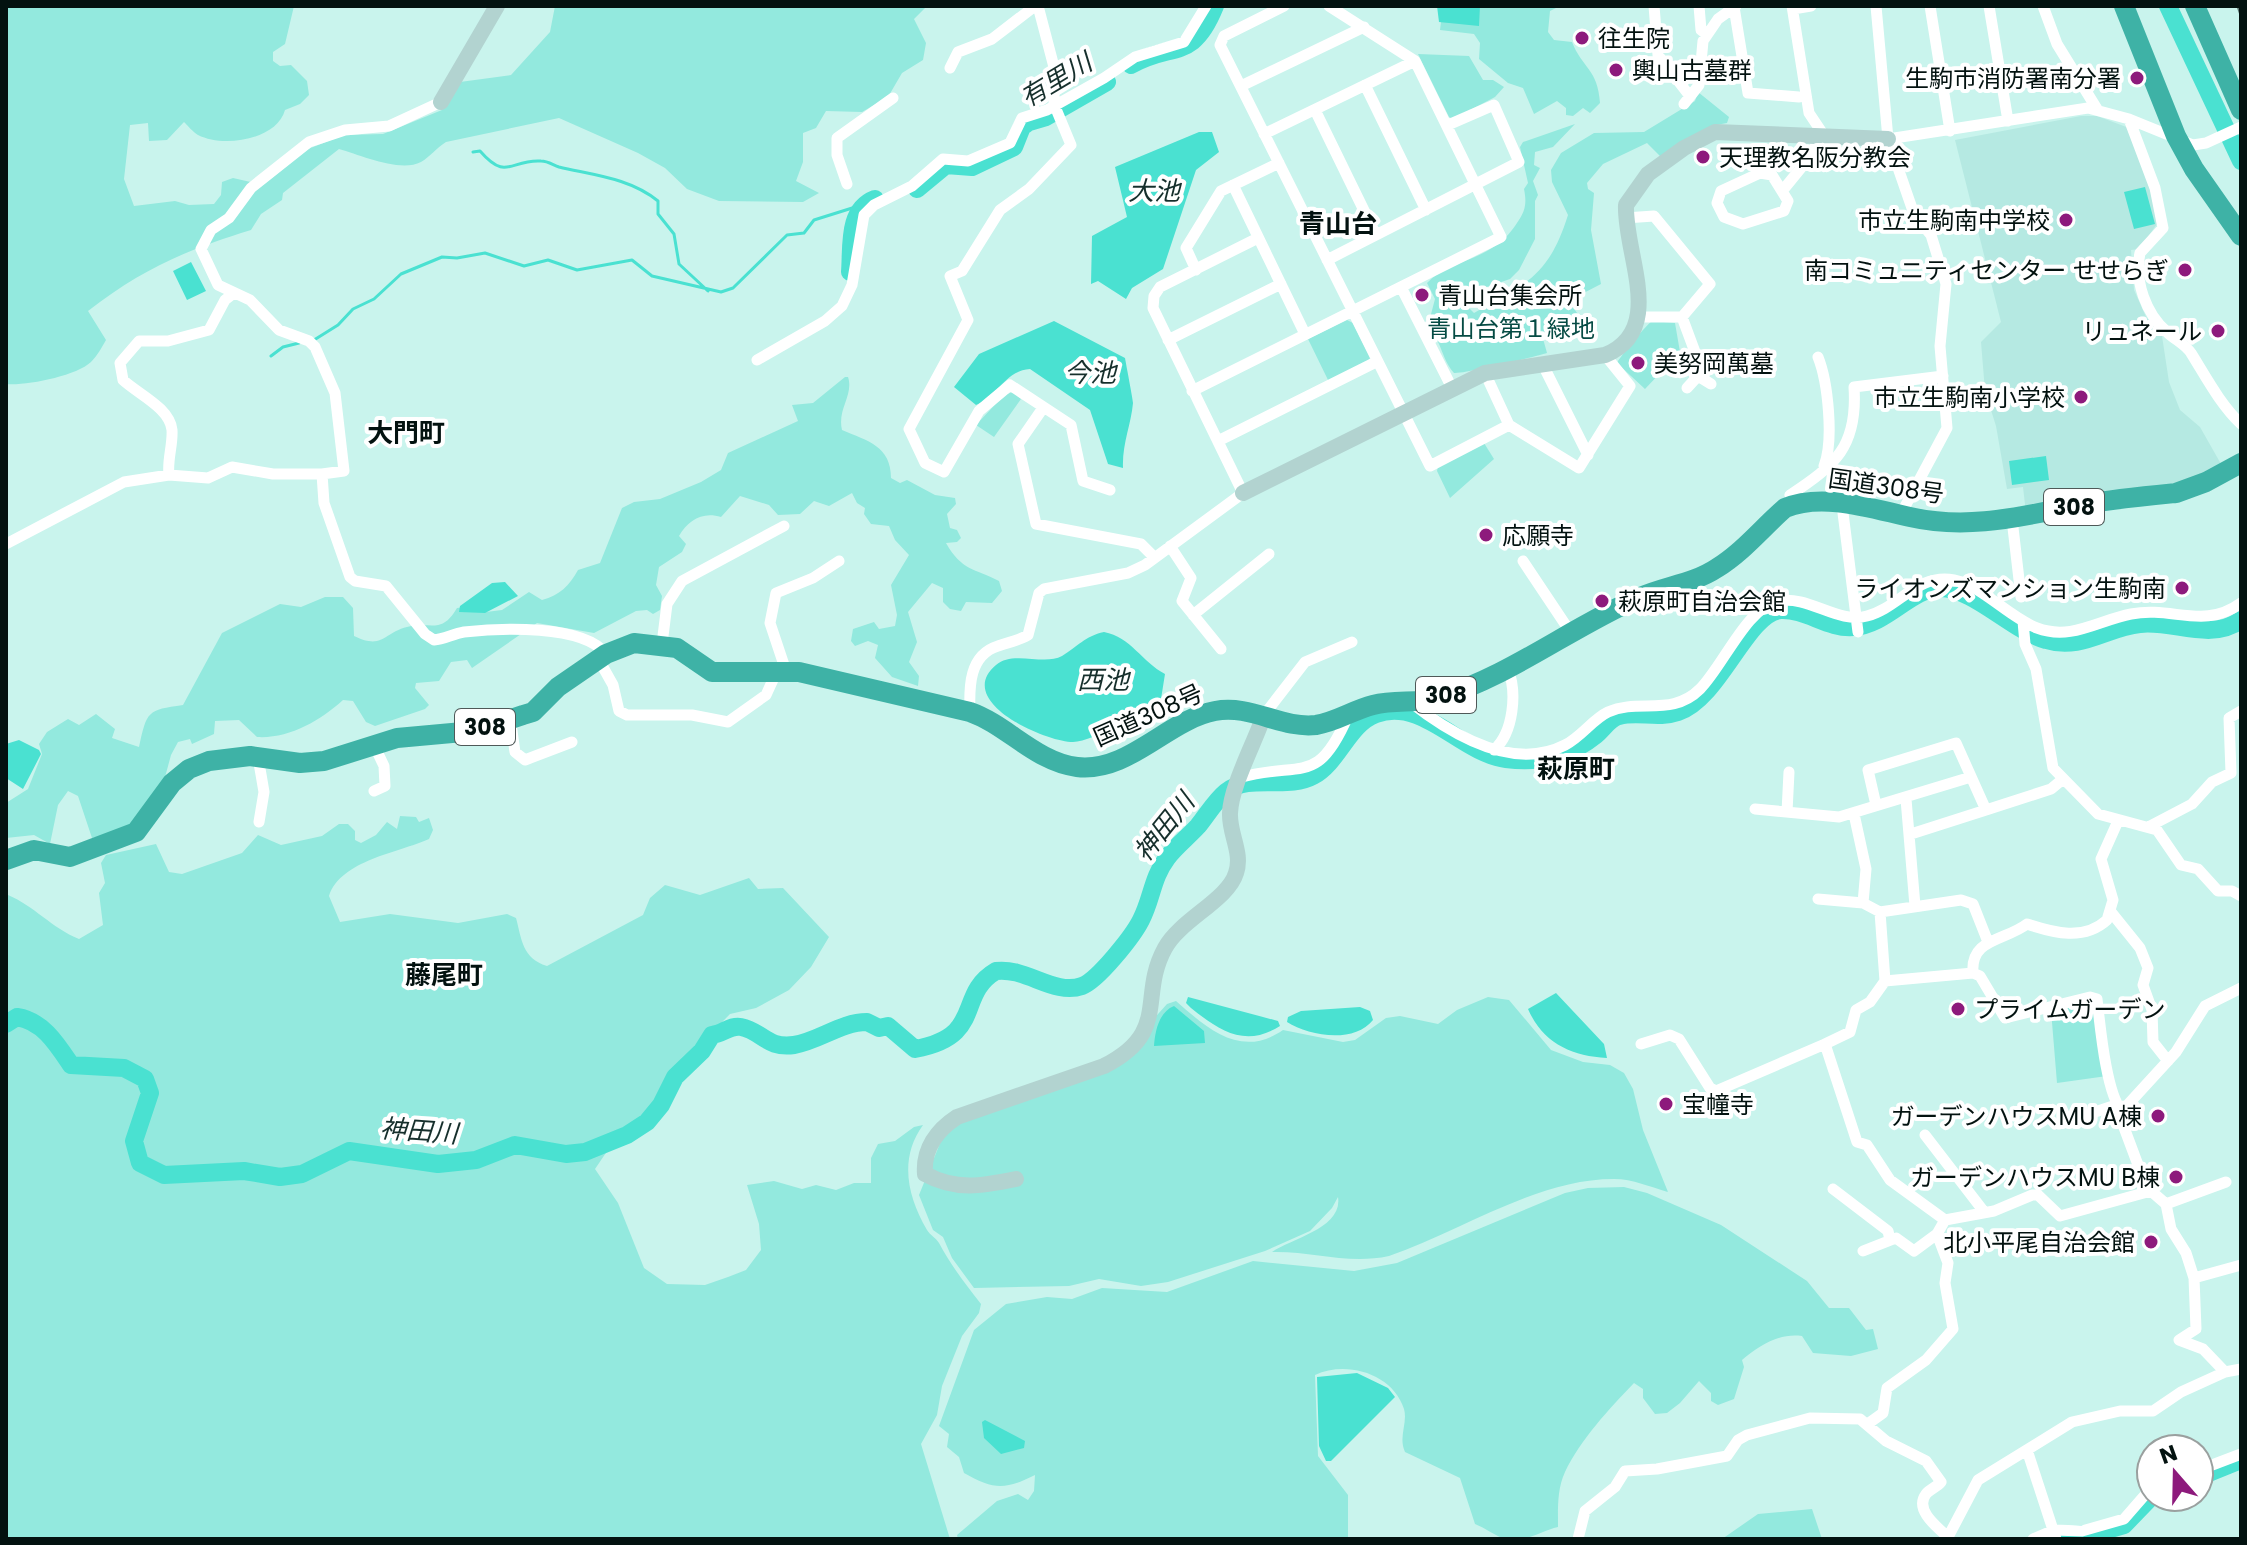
<svg xmlns="http://www.w3.org/2000/svg" width="2247" height="1545" font-family="Poppins,'Noto Sans JP',sans-serif">
<style>
.built{fill:#b5e9e2}
.green{fill:#93e9de}
.water{fill:#4ae1d1}
.lines{fill:none;stroke-linecap:round;stroke-linejoin:round}
.stream{stroke:#4ae1d1;stroke-width:3}
.river{stroke:#4ae1d1;stroke-width:18}
.street{stroke:#fff;stroke-width:11}
.secondary{stroke:#b2d3d0;stroke-width:16}
.highway{stroke:#3eb2a6;stroke-width:20}
.rail{stroke:#597470;stroke-width:3;stroke-dasharray:14 14;stroke-linecap:butt}
.poi-dot{fill:#8d1a7c;stroke:#fff;stroke-width:3}
.labels{text-anchor:middle;dominant-baseline:central;stroke-width:8;stroke-linejoin:round;paint-order:stroke}
.shield{fill:#fff;stroke:#4f5958;stroke-width:2}
.shield-label{font-size:22px;font-weight:bold;fill:#031210}
.poi-label{font-size:24px;fill:#031210;stroke:#fff;text-anchor:start}
.park-label{font-size:24px;fill:#064b44;stroke:#fff}
.street-label{font-size:24px;fill:#031210;stroke:#fff}
.water-label{font-size:26px;font-style:italic;fill:#162f2c;stroke:#fff}
.neighbourhood-label{font-size:26px;font-weight:bold;fill:#031210;stroke:#fff}
</style>
<rect width="100%" height="100%" fill="#c9f4ed"/>
<path class="built" d="M2081,116H2097L2129,128L2152,194L2157,224L2139,249L2131,250L2134,290L2146,317L2162,336L2169,382L2180,410L2200,427L2221,464L2197,479L2026,513L2023,487L2007,489L1996,426L1985,391L1981,342L2001,322L1955,140Z"/>
<path class="green" d="M6,6H294L285,44L273,52V61L280,66L291,65L307,81L309,95L300,104L285,110C277,140 223,148 198,135C193,132 188,126 184,122L167,140L149,141L148,123L130,125L124,179L134,206L175,201L189,205L214,204L221,195L222,182L233,178L263,185L308,149L344,135L383,134L442,110L460,82L511,75L550,32L555,6H927L914,19L926,43L923,60L902,73L888,97L862,112L826,111L816,128L803,133V162L796,181L819,193L803,202L719,201L687,189L665,168L638,153L559,118L446,142C436,148 430,157 421,162C400,173 361,155 339,149L283,193L282,200L261,214L251,230C186,250 142,269 88,311L106,340C102,347 97,356 91,362C76,376 26,386 6,384Z
M1464,6H1560L1550,11L1548,32L1554,40L1572,42C1582,68 1598,69 1600,103L1590,113L1583,108L1573,116L1566,115V108L1557,101L1534,114L1523,88L1508,83L1479,59L1480,43L1474,34L1440,30L1441,22Z
M1418,54L1469,56L1483,80H1493L1504,87L1495,97L1453,119L1449,117Z
M1698,92L1729,117L1727,123L1711,126L1661,157L1647,143L1603,164L1587,183L1588,189L1594,193L1591,230L1601,284L1574,298C1571,313 1580,315 1590,322L1591,329L1551,330L1542,335L1547,353C1534,357 1465,374 1454,373C1445,363 1443,352 1438,342L1439,333L1430,318L1435,299L1427,283C1448,260 1489,261 1512,230C1523,215 1528,208 1524,189L1528,183L1520,147L1523,142L1575,124L1553,147L1535,152L1534,165L1540,168L1533,181L1538,195L1535,201V239L1519,270L1510,279L1475,291L1470,297V309L1474,313C1526,284 1549,276 1568,215L1552,182L1551,170L1561,153L1594,133L1644,132L1695,101Z
M1347,320L1353,323L1370,358L1367,363L1329,382L1308,339Z
M1652,321L1675,323L1680,352L1645,389L1617,363C1619,358 1648,323 1652,321Z
M845,377H848C854,395 837,409 842,430C868,441 891,446 891,478L900,483L907,480L935,495L955,498L956,504L947,514L950,528L957,530L961,538L957,542L946,543C962,571 974,568 999,581L1002,591L992,603L966,602L961,611L950,609L943,602V588L932,583L908,612L917,642L909,662L919,676L918,686L892,677L875,658L878,645L868,641L855,646L851,641L853,629L874,622L879,629L895,626L897,615L891,585L909,555L895,540L889,526L871,524L864,514L865,508L857,503L852,493L829,506L814,501L800,514L778,515L769,505L740,496L721,517C703,511 688,520 679,536L686,544L682,552L659,567L656,585L662,596L660,610L653,614L647,610L636,611L594,633L537,623L472,668L467,660L451,662L439,681L416,683L415,688L429,705L425,709L375,726L366,722L353,701L343,700C320,721 288,739 257,737L239,720L215,721L214,734L192,744L190,739L178,742L171,755L161,792L123,831L92,838L78,796L68,791L58,805L50,844L34,835L6,838V803L28,789L42,754L39,744L47,732L68,719L79,725L96,714L115,729L112,738L139,747C147,711 147,710 183,705L222,633L280,604L301,607L325,597H343L353,608L354,636C383,650 383,633 407,627C432,621 441,635 457,608L480,605L486,612L502,610L529,592L542,600C560,595 569,586 578,570L600,563L622,508L634,502L660,499L701,482L721,470L728,453L798,421L792,405L813,403Z
M1013,392L1021,399L994,437L976,425L1004,395Z
M1484,443L1494,459L1450,498L1437,471L1438,466Z
M400,816L416,817L419,822L429,818L433,830L429,839C398,853 341,860 329,896L340,922L390,914L458,923L507,914L516,918C522,940 522,958 547,966L643,915L650,898L665,885L700,895L749,878L758,889L783,888L829,937L811,967L789,990L756,1008L730,1014L667,1079L656,1102L640,1125L618,1135L595,1169L618,1203L644,1268L667,1284L705,1285L728,1277L746,1270L761,1250L759,1224L747,1185L774,1181L802,1189L816,1185L836,1190L854,1183H871V1158L878,1144L895,1141L914,1127L923,1125C899,1158 907,1196 927,1230C930,1235 936,1238 939,1243C950,1264 966,1285 981,1304L979,1313L962,1336L942,1386L937,1415L921,1444L950,1539H6V890L8,895C34,906 52,928 79,939L103,925L99,893L105,883L101,863L106,855L156,844L169,872L182,874L242,853L258,835L281,845L322,836L339,824H348L355,831V840L361,843L376,835L387,822L397,829Z
M1488,997L1509,1000L1551,1050L1583,1062L1610,1065L1624,1073L1633,1089L1643,1130L1668,1192C1650,1187 1633,1179 1614,1179C1536,1179 1462,1231 1389,1256C1348,1265 1313,1251 1272,1252C1292,1238 1343,1228 1338,1197L1332,1208L1310,1231L1265,1251L1168,1282L1141,1286L1099,1279L1069,1286L974,1288L952,1258L943,1237L933,1230L919,1195L943,1136L956,1124L1107,1071L1167,1004L1176,1001C1208,1029 1241,1059 1283,1030L1343,1042L1355,1040L1386,1018L1400,1016L1438,1024L1457,1010Z
M2089,1000L2094,1003L2107,1076L2057,1083L2051,1010Z
M1624,1187L1647,1193L1721,1225L1807,1281L1829,1308H1849L1866,1330L1873,1329L1878,1349L1851,1356L1813,1353L1802,1336C1779,1333 1760,1345 1742,1360L1744,1367L1734,1399L1718,1405L1711,1401V1393L1699,1381L1680,1403L1667,1413L1655,1414L1643,1398V1389L1634,1383C1609,1409 1581,1439 1565,1472C1557,1489 1558,1509 1558,1527C1541,1531 1522,1544 1505,1539C1496,1536 1485,1528 1475,1524L1460,1478L1405,1452C1398,1437 1408,1423 1404,1409C1393,1374 1347,1360 1315,1375L1318,1456L1348,1495V1539H958L957,1535L997,1501L1018,1494L1028,1500L1034,1491L1035,1475C1005,1490 994,1490 964,1473L959,1457L947,1447L949,1434L939,1426L974,1330L1006,1304L1047,1297L1072,1299L1102,1288L1167,1292L1253,1261L1354,1271L1397,1263L1565,1193L1588,1188Z
M1812,1509L1822,1539H1722L1758,1514Z"/>
<path class="water" d="M1437,6H1480L1479,26L1439,22Z
M1199,132H1212L1219,152L1196,170L1163,269L1132,288L1126,299L1098,281L1091,284L1092,236L1127,217L1115,167Z
M2145,187L2155,224L2134,229L2124,192Z
M191,262L206,291L187,300L173,271Z
M1054,321L1125,358C1126,364 1133,400 1133,403C1131,425 1122,444 1123,468L1108,464L1090,410L1030,369C1004,371 998,397 976,405L954,387L979,354Z
M2046,456L2049,480L2012,485L2009,461Z
M505,582L518,596L485,613L459,612L460,606L492,583Z
M1104,632C1131,637 1142,662 1165,674L1161,699C1143,712 1095,741 1073,742C1045,742 953,701 996,665C1013,650 1044,666 1062,656C1077,647 1085,636 1104,632Z
M19,740L39,750L41,754L23,789L6,778V744Z
M1556,993L1604,1044L1607,1058C1571,1056 1543,1043 1528,1009Z
M1188,997L1278,1021L1280,1026C1245,1048 1220,1031 1191,1008L1186,1003Z
M1174,1006L1204,1031L1205,1043L1154,1046C1155,1031 1159,1012 1174,1006Z
M1360,1007L1370,1011L1373,1020C1354,1044 1309,1036 1287,1022L1288,1017L1301,1011Z
M1357,1373L1388,1388L1395,1397L1331,1461H1326L1319,1446L1317,1377Z
M985,1420L1025,1441L1024,1448L1001,1454L984,1438L982,1422Z"/>
<g class="lines">
<path class="stream" d="M473,152L480,151C507,182 510,159 541,161C548,161 553,165 559,167C593,175 630,178 658,201V214L674,234L679,264L708,291
M314,340L338,325L353,309L374,299L401,274L442,257L457,258L485,253L524,266L548,260L577,270L632,260L652,276L721,292L733,288L787,235L804,233L814,220L865,204
M271,356L283,347L299,343"/>
<path class="river" d="M2168,6L2241,161
M1131,65C1173,41 1192,63 1215,6
M917,189L946,165L972,167L1014,147L1022,127L1029,122L1046,117L1107,82
M850,272C852,246 847,210 875,199
M6,1024L17,1017C43,1021 57,1044 71,1065L124,1068L145,1079L150,1093L134,1141L140,1163L164,1175L244,1171L280,1177L302,1174L349,1151L438,1164L476,1160L515,1145L566,1154L585,1152L627,1135L647,1122L661,1105L675,1077L702,1051L712,1035C723,1034 730,1025 741,1027C762,1031 767,1049 794,1045C819,1041 841,1022 867,1022L879,1028L888,1026L915,1049C986,1036 955,995 996,971C1026,967 1054,996 1082,986C1098,980 1133,936 1141,920C1152,899 1152,878 1167,858C1175,847 1188,837 1198,826C1207,815 1215,801 1226,792C1249,773 1288,790 1313,776C1339,762 1348,724 1376,714C1424,697 1460,753 1506,759C1540,763 1569,757 1596,735C1604,728 1609,719 1619,716C1638,711 1658,719 1678,712C1720,698 1747,612 1781,610C1806,609 1828,629 1853,627C1887,625 1911,588 1940,588C1974,588 2011,630 2046,640C2081,651 2107,627 2140,624C2174,620 2210,642 2241,620
M2199,1477L2241,1460
M2067,1535L2093,1534L2124,1525L2151,1497"/>
<path class="street" d="M1038,6L1054,67V104L1071,145L1029,189L1000,210L962,271L950,276L968,320L909,429L925,463L944,472L979,411L1010,385L1071,425L1083,481L1110,490
M1284,6L1224,36L1220,45L1430,466L1509,425L1579,468L1630,386L1605,355
M1654,6L1658,55L1689,95
M1699,6L1701,30L1706,34
M1792,6L1809,113L1823,134
M1876,6L1888,139L1914,214L1931,235L1946,284L1940,346L1947,428L1901,514
M1930,6L1950,131
M1989,6L2008,121
M2043,6L2057,44L2097,109
M1734,7L1748,93L1799,97
M1793,9L1811,6
M950,68L958,52L992,39L1035,6
M1365,85L1426,210
M1241,86L1364,27
M1684,104L1699,85L1703,41L1718,19L1736,6
M1315,110L1376,235
M2129,119L2155,188L2163,228L2140,253C2134,281 2146,314 2167,332C2175,340 2185,344 2191,353C2206,377 2220,404 2241,424
M1264,134L1415,61
M1888,139L2088,108L2129,119L2193,145L2206,143L2241,127
M1760,173L1772,175L1788,201L1784,211L1743,224L1724,217L1717,203L1721,191Z
M847,184L837,155V138L893,98
M1233,185L1305,334
M1783,190L1814,152L1818,134
M1625,218L1654,216L1710,284L1682,317H1639
M1327,260L1519,162L1494,105L1448,125
M1196,270L1186,248L1221,191L1279,163
M1401,287L1452,388
M1682,317L1695,352L1698,376L1711,384
M1168,340L1281,284
M1818,357C1828,382 1834,441 1824,466
M757,360L825,321L842,306L852,285L864,215L874,205L912,186L943,159L968,161L1010,143L1022,118L1047,110L1104,78L1135,57L1184,42L1206,6
M1543,365L1588,455
M1485,373L1509,425
M1687,388L1698,376
M1192,391L1501,237L1415,61L1329,6
M1043,408L1018,444L1036,524L1141,544L1154,557
M1218,441L1376,362
M322,474L324,503L350,577L355,581L386,586L425,634L434,640C444,639 453,634 464,632C499,628 583,624 606,654
M169,475C167,460 173,445 172,430C170,408 138,394 123,380L120,363L139,341H168L209,330L225,300L234,293
M1794,504L1790,495C1835,465 1858,447 1854,387L1943,376
M1842,505L1858,632
M2012,519L2021,597
M6,544L124,482L169,475L208,478L232,467L273,474H322L344,471L335,393L315,347L309,341L279,330L250,300L218,285L201,249L211,230L229,218L251,188L309,142L345,130L389,126L441,102
M1170,546L1191,578L1182,601L1221,649
M1523,561L1571,633
M1193,615L1269,554
M2023,621L2025,644L2036,669L2053,768L2098,814L2157,830L2181,865L2198,869L2218,891H2232L2241,896
M662,644L667,604L682,581L784,526
M599,660L613,685L619,711L627,715H692L728,722L766,695L777,671
M786,671L770,623L776,593L813,578L839,561
M1410,702C1451,734 1513,772 1565,745C1581,737 1593,719 1608,712C1639,698 1672,717 1700,689C1723,666 1747,607 1778,601C1809,595 1837,624 1867,616C1899,608 1917,573 1954,580C1981,585 2010,618 2037,628C2071,641 2099,620 2131,614C2173,606 2204,630 2241,603
M970,712C969,687 969,655 998,646C1009,642 1018,641 1028,635L1039,593L1044,589L1128,573L1145,565L1243,493L1153,308L1154,296L1160,287L1258,238
M1264,715L1305,662L1352,642
M510,717L515,752L525,760L572,742
M1494,750C1514,732 1517,692 1508,669
M258,757L264,792L259,822
M1242,777C1302,761 1317,787 1348,716
M374,791L385,786L384,766L375,747
M1906,799L1915,906
M1876,805L1868,770L1956,743L1986,810L2051,789L2063,779
M1755,809L1839,817L1971,777
M1787,812L1789,772
M1854,814L1866,869L1863,903L1880,912L1885,981L1870,1002L1856,1010L1850,1032L1825,1044L1857,1142L1867,1145L1890,1180L1945,1220
M2150,826L2192,804L2212,782L2231,773L2229,718L2241,711
M1911,834L1986,810
M1818,899L1863,903
M1880,912L1961,900L1973,904L1988,942
M2111,912L2140,948L2148,968L2143,985L2152,1010L2153,1042L2168,1061
M1973,973C1970,938 2005,941 2027,924C2054,933 2084,941 2107,920L2113,900L2101,859L2118,821
M1885,981L1973,973L1980,976L2005,1018L2090,997L2097,999C2100,1024 2106,1094 2122,1111
M1641,1044L1670,1035L1679,1039L1710,1088L1716,1091L1825,1044
M2059,1124L2116,1105
M1925,1135L1985,1213
M1833,1189L1888,1231L1890,1240
M2147,1189L2122,1122V1111L2176,1052L2205,1006L2241,988
M2166,1204L2226,1182
M1863,1251L1896,1238L1914,1251L1937,1234L1945,1220L1994,1211L2032,1195H2038L2060,1216L2151,1191L2166,1204L2171,1229L2186,1253L2194,1278L2196,1329L2179,1340L2203,1349L2225,1372
M2194,1278L2241,1265
M1869,1423L1883,1413L1887,1388L1926,1360L1953,1329L1945,1283L1948,1263L1937,1234
M2027,1450L2056,1539
M2199,1470L2241,1454
M1578,1539L1585,1511L1615,1487L1625,1471L1657,1469L1727,1456L1738,1440L1747,1435L1810,1418L1860,1419L1886,1441L1926,1461L1941,1482C1937,1487 1930,1489 1926,1494C1914,1510 1937,1527 1948,1537
M1947,1539L1978,1480L2072,1422L2120,1411H2153L2181,1392L2225,1372L2241,1369
M2033,1539L2054,1530L2082,1531L2124,1519L2151,1488"/>
<path class="secondary" d="M441,102L497,6
M1243,493L1485,373L1605,355C1667,330 1624,254 1626,205L1648,174L1684,148L1715,132L1888,139
M1016,1179C982,1186 956,1191 925,1174C923,1149 937,1130 957,1117L1104,1066C1171,1032 1138,997 1165,948C1180,920 1228,900 1236,873C1243,853 1229,834 1230,813C1231,786 1255,742 1264,715"/>
<path class="highway" d="M2124,6L2176,136L2194,169L2241,236
M2195,6L2241,110
M6,860L34,850L70,857L136,832L172,783L189,769L209,761L250,756L300,763L324,761L397,738L474,731L523,715L533,712L558,687L606,654L634,643L677,648L712,672H799L970,712C1007,725 1036,762 1077,767C1129,773 1167,720 1215,711C1251,704 1281,729 1316,725C1336,722 1353,710 1373,705C1395,699 1417,704 1438,698C1510,676 1570,628 1638,598C1664,586 1693,584 1717,568C1743,552 1762,528 1785,508C1823,492 1873,509 1910,517C1971,531 2026,515 2085,504C2115,499 2146,496 2176,493L2206,482L2241,463"/>
<path class="rail" d="M2238,6L2241,15"/>
</g>
<g class="poi-dot">
<circle cx="1582" cy="38" r="8"/>
<circle cx="1616" cy="70" r="8"/>
<circle cx="2137" cy="78" r="8"/>
<circle cx="1703" cy="157" r="8"/>
<circle cx="2066" cy="220" r="8"/>
<circle cx="2185" cy="270" r="8"/>
<circle cx="1422" cy="295" r="8"/>
<circle cx="2218" cy="331" r="8"/>
<circle cx="1638" cy="363" r="8"/>
<circle cx="2081" cy="397" r="8"/>
<circle cx="1486" cy="535" r="8"/>
<circle cx="2182" cy="588" r="8"/>
<circle cx="1602" cy="601" r="8"/>
<circle cx="1958" cy="1009" r="8"/>
<circle cx="1666" cy="1104" r="8"/>
<circle cx="2158" cy="1116" r="8"/>
<circle cx="2176" cy="1177" r="8"/>
<circle cx="2151" cy="1242" r="8"/>
</g>
<g class="labels">
<g class="shield">
<rect x="2044" y="489" width="60" height="36" rx="6"/>
<rect x="1416" y="677" width="60" height="36" rx="6"/>
<rect x="455" y="709" width="60" height="36" rx="6"/>
</g>
<g class="shield-label">
<text x="2074" y="507">308</text>
<text x="1446" y="695">308</text>
<text x="485" y="727">308</text>
</g>
<g class="poi-label">
<text x="1598" y="38">往生院</text>
<text x="1632" y="70">輿山古墓群</text>
<text x="2121" y="78" text-anchor="end">生駒市消防署南分署</text>
<text x="1719" y="157">天理教名阪分教会</text>
<text x="2050" y="220" text-anchor="end">市立生駒南中学校</text>
<text x="2169" y="270" text-anchor="end">南コミュニティセンター せせらぎ</text>
<text x="1438" y="295">青山台集会所</text>
<text x="2202" y="331" text-anchor="end">リュネール</text>
<text x="1654" y="363">美努岡萬墓</text>
<text x="2065" y="397" text-anchor="end">市立生駒南小学校</text>
<text x="1502" y="535">応願寺</text>
<text x="2166" y="588" text-anchor="end">ライオンズマンション生駒南</text>
<text x="1618" y="601">萩原町自治会館</text>
<text x="1974" y="1009">プライムガーデン</text>
<text x="1682" y="1104">宝幢寺</text>
<text x="2142" y="1116" text-anchor="end">ガーデンハウスMU A棟</text>
<text x="2160" y="1177" text-anchor="end">ガーデンハウスMU B棟</text>
<text x="2135" y="1242" text-anchor="end">北小平尾自治会館</text>
</g>
<g class="park-label">
<text x="1511" y="328">青山台第１緑地</text>
</g>
<g class="street-label">
<text transform="translate(1886 486) rotate(8)">国道308号</text>
<text transform="translate(1148 715) rotate(-24)">国道308号</text>
</g>
<g class="water-label">
<text transform="translate(1056 80) rotate(-31)">有里川</text>
<text x="1154" y="191">大池</text>
<text x="1090" y="373">今池</text>
<text x="1103" y="680">西池</text>
<text transform="translate(1164 827) rotate(-51)">神田川</text>
<text transform="translate(419 1131) rotate(4)">神田川</text>
</g>
<g class="neighbourhood-label">
<text x="1338" y="224">青山台</text>
<text x="406" y="433">大門町</text>
<text x="1576" y="769">萩原町</text>
<text x="444" y="975">藤尾町</text>
</g>
</g>
<rect width="2247" height="1545" fill="none" stroke="#031210" stroke-width="16"/>
<g transform="translate(2175 1473) rotate(340)"><circle r="38" fill="#ffffff" stroke="#9aa09f" stroke-width="2"/>
<path d="M0-6L14 30L0 20L-14 30Z" fill="#8d1a7c"/>
<text y="-12" font-size="22" font-weight="bold" text-anchor="middle" fill="#031210">N</text>
</g>
</svg>
